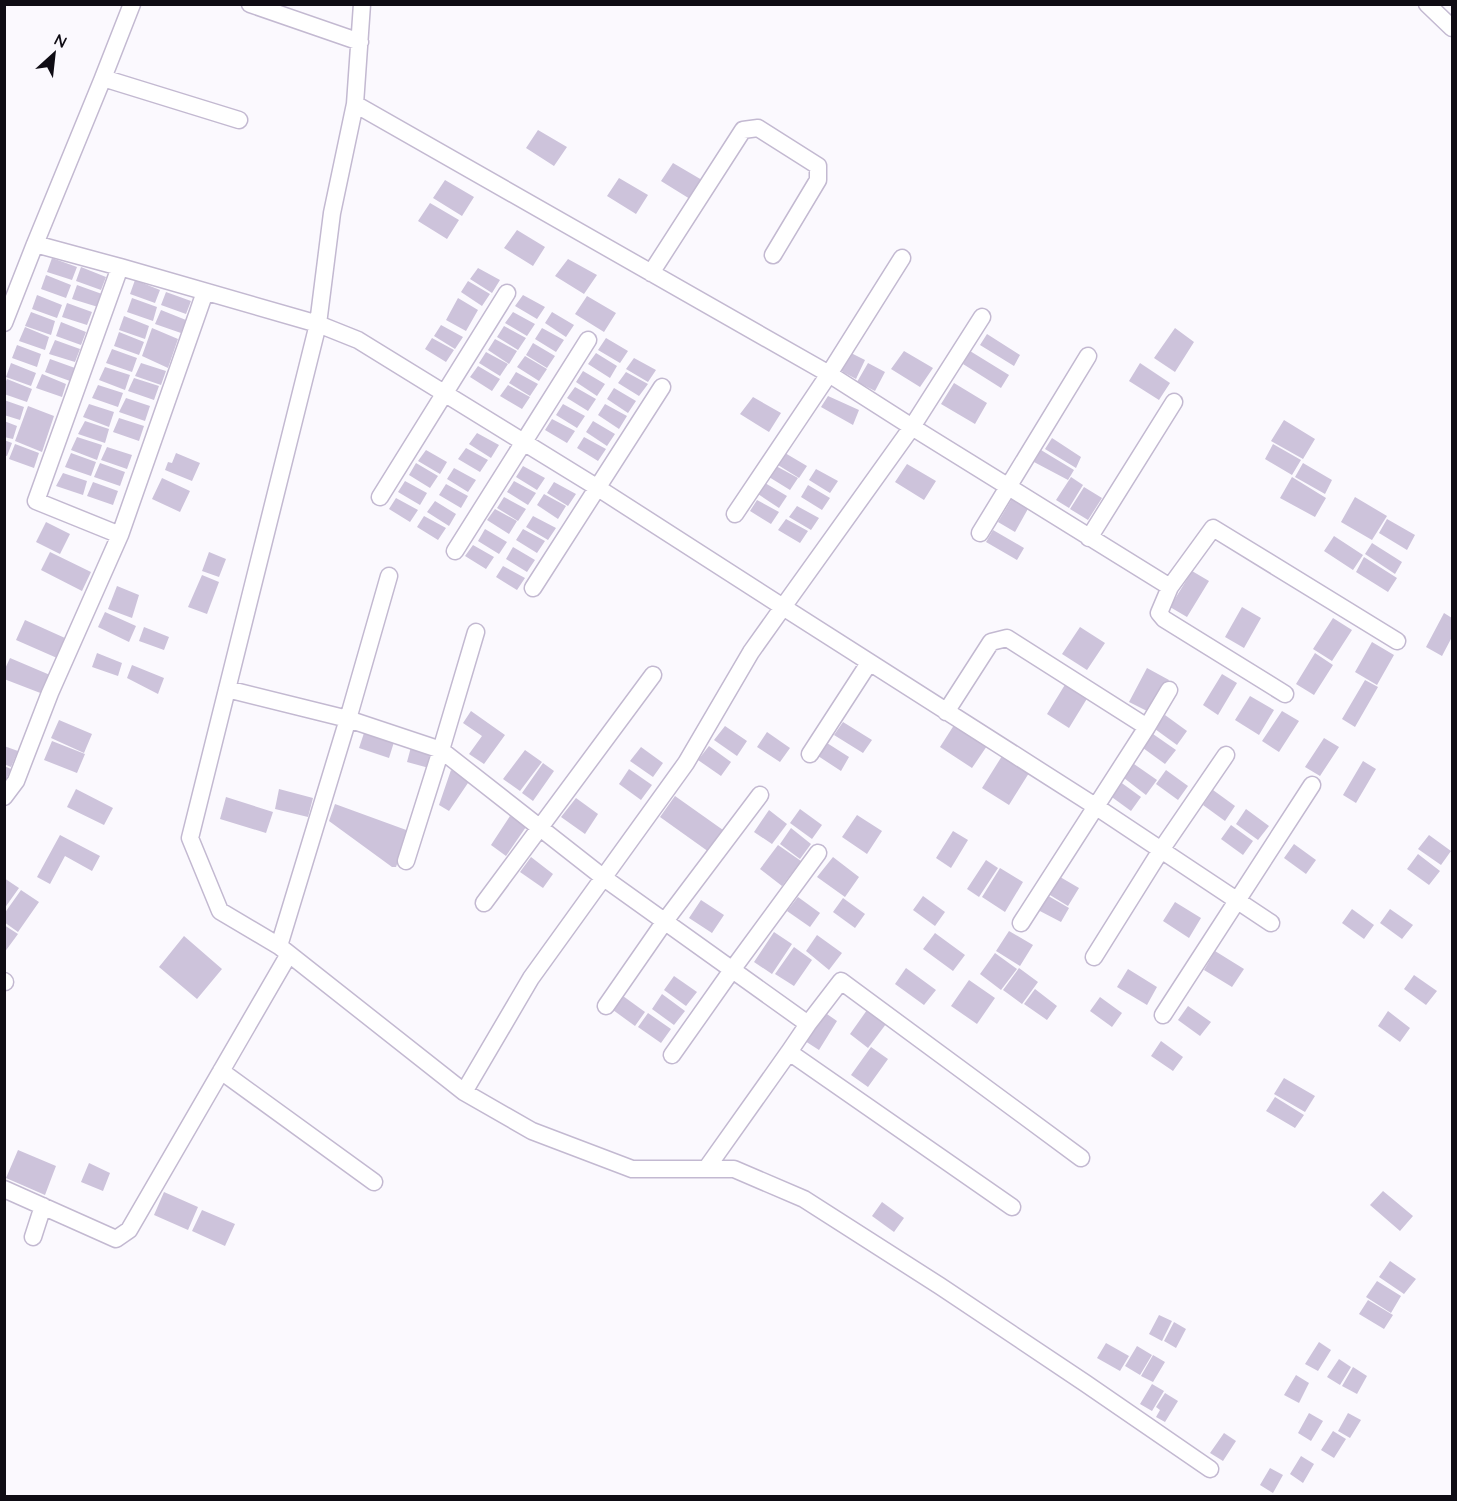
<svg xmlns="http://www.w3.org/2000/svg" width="1457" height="1501" font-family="Quicksand,sans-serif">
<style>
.building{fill:#cdc3db}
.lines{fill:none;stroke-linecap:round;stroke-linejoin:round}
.street-casing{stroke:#c3b9d1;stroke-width:19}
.street{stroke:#fff;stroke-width:16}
</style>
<rect width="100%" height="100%" fill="#fbf9fe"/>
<path class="building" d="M538,130L567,147L554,166L526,148Z
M673,163L702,180L690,199L661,181Z
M619,178L648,195L636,214L607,196Z
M445,180L474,197L462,216L433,198Z
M430,203L459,220L447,239L418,221Z
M517,230L545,247L533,266L504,248Z
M52,258L77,267L72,280L47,272Z
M568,259L597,275L584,294L555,276Z
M81,267L106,277L101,290L76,281Z
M478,268L500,280L492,293L470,279Z
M46,275L71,285L66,298L41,289Z
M135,280L160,290L155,303L130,294Z
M468,281L490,294L482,306L461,292Z
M77,285L102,294L98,307L72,299Z
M166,292L191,301L186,314L161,305Z
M37,295L62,305L57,318L32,309Z
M523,295L545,307L537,319L515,306Z
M587,296L616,313L604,332L575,314Z
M132,298L157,307L153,321L127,312Z
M458,298L478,310L466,331L446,320Z
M67,303L92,312L87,325L62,317Z
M161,310L186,320L181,333L155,324Z
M31,312L55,321L51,335L25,326Z
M513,312L535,324L527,336L505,323Z
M552,312L574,325L566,337L545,323Z
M124,316L149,326L145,339L119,330Z
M61,322L86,332L81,345L56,336Z
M441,325L463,337L455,349L434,336Z
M504,326L526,338L518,350L497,337Z
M25,327L49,337L45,350L19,341Z
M152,328L178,339L168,368L142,356Z
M542,328L564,340L556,352L535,339Z
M1175,328L1194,342L1175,372L1154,358Z
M119,332L144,342L139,355L114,346Z
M987,334L1020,355L1014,366L980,345Z
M432,338L454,350L446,362L425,349Z
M606,338L628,351L620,363L598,350Z
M495,339L517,351L509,364L488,350Z
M55,340L80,349L75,362L49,354Z
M533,343L555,356L547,368L526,355Z
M17,345L41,354L37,367L12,358Z
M112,349L137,358L132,372L106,363Z
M904,351L933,368L920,387L891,369Z
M970,351L1009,375L1001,388L963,364Z
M486,352L508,364L500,376L479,363Z
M596,353L617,366L610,378L588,364Z
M851,353L865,360L856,379L841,371Z
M525,356L547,369L539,381L517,367Z
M634,358L656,370L648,382L626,369Z
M50,359L75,368L70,381L45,372Z
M11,363L36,373L31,386L6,377Z
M141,363L166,371L161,385L135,376Z
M868,363L885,372L875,391L857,382Z
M1140,363L1170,383L1159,400L1129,381Z
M478,366L500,379L492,391L470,377Z
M105,367L130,375L125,390L99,380Z
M583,371L605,384L597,396L576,382Z
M516,372L538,384L530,396L509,383Z
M626,372L648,384L639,396L618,383Z
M42,374L66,384L62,397L36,388Z
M134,378L159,386L154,400L128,391Z
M7,379L32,389L27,402L4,394V385Z
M954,383L987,403L975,424L941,404Z
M98,385L123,393L118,407L92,398Z
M508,385L530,397L522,409L500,396Z
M575,387L596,399L588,411L567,398Z
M614,388L636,401L628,413L607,399Z
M828,396L859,410L853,425L821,407Z
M753,397L781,413L769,432L740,414Z
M126,398L150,406L145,421L119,412Z
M4,400L24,407L20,420L4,415Z
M89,404L114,412L109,427L83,417Z
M563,404L585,416L577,428L556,415Z
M605,404L627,416L619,429L598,415Z
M28,406L54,416L42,452L15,441Z
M119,418L144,426L139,441L113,432Z
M552,419L575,431L567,443L545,430Z
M1284,420L1315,439L1303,459L1271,441Z
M4,421L17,426L13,439L4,437Z
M85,421L109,429L105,443L78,434Z
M593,421L615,434L607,446L586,432Z
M477,433L499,445L491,458L469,444Z
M77,437L102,445L97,460L71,450Z
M584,437L606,449L598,461L577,448Z
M1052,438L1081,457L1076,468L1045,449Z
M4,440L12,443L7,456L4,455Z
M15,444L39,453L34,468L9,459Z
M1273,444L1301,460L1292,475L1265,459Z
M107,447L132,455L127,469L101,460Z
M466,448L488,460L480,472L458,459Z
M426,450L447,462L440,474L418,461Z
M1041,450L1074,470L1068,480L1034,462Z
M71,453L96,462L91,476L65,467Z
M176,453L200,463L192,481L165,470L168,462L172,463Z
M785,453L807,466L799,478L778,465Z
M100,463L125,472L120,486L94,477Z
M416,463L438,476L430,488L409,475Z
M1303,463L1332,480L1325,494L1295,477Z
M907,464L936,481L924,500L895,482Z
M523,466L545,478L537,490L516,477Z
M776,466L798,478L790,490L769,477Z
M454,468L476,480L468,492L447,479Z
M816,469L838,481L830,493L809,480Z
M63,473L87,481L83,495L56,486Z
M1071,477L1083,485L1069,508L1056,500Z
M1292,477L1326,498L1315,517L1280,498Z
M162,478L190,491L180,512L152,499Z
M405,481L427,493L420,505L398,492Z
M514,481L536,493L528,505L507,492Z
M93,482L118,491L113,505L87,496Z
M554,482L576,494L568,506L547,493Z
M765,483L787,496L779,508L758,494Z
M446,484L468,496L461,508L439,495Z
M808,485L830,498L822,510L801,497Z
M1084,487L1102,498L1088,520L1070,509Z
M544,494L566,506L558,519L537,505Z
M504,497L526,509L518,521L497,508Z
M1013,497L1029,507L1015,532L998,522Z
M1355,497L1387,516L1372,540L1341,522Z
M396,498L418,510L410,522L389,509Z
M757,500L779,512L771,524L750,511Z
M435,501L456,514L449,526L427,512Z
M797,506L819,518L811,530L789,517Z
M495,509L517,521L509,534L487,520Z
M424,516L446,528L438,540L417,527Z
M533,516L556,528L548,540L526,527Z
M786,519L808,531L800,543L778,530Z
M1387,519L1415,535L1407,550L1379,533Z
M46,522L70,534L60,554L36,542Z
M485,529L507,542L499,554L478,541Z
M523,529L545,541L537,553L516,540Z
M993,530L1024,548L1017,560L986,542Z
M1334,536L1363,555L1353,570L1324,551Z
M1372,543L1402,562L1395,574L1365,554Z
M473,545L494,557L486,569L465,556Z
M513,547L535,560L527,572L506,559Z
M50,552L91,572L82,591L41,570Z
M209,552L226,559L219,577L202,571Z
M1364,557L1397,578L1388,592L1356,572Z
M503,566L525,578L517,590L496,577Z
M1192,571L1209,581L1187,617L1170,607Z
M202,575L219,582L207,614L188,607Z
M117,586L139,595L132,618L108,609Z
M1242,607L1261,618L1244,648L1225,637Z
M105,612L136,626L129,642L98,627Z
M1444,613L1452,618V637L1442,656L1426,647Z
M1333,618L1352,630L1332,661L1313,649Z
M25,620L65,638L57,658L16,640Z
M144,627L169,637L164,650L139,641Z
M1080,627L1105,643L1087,670L1062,654Z
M1372,642L1394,655L1377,685L1355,672Z
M97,653L122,663L118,676L92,667Z
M1315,653L1333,665L1314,695L1296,684Z
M10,658L50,675L43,694L4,679V671Z
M132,665L164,678L158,694L127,678Z
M1147,668L1169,680L1151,713L1129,702Z
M1222,674L1237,683L1218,715L1203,705Z
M1365,680L1378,687L1355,727L1342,719Z
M1066,683L1088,697L1069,728L1047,714Z
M1250,696L1274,710L1259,735L1235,720Z
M471,711L505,735L484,764L469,754L482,736L463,723Z
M1282,711L1299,721L1279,752L1262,741Z
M1165,715L1187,731L1177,745L1155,729Z
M59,720L92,734L84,753L51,738Z
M843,722L872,740L863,753L834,735Z
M956,722L989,743L972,768L940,747Z
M725,726L747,741L737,756L714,740Z
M767,732L790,748L780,762L757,747Z
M364,733L394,742L389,758L359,748Z
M1153,734L1176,750L1165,764L1143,748Z
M1324,738L1339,747L1320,776L1305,767Z
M52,741L85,754L77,773L44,760Z
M827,743L849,757L841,771L818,756Z
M4,746L18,751L11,767L4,764Z
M709,746L731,762L721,776L698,760Z
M411,747L433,754L429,768L407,762Z
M641,747L663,763L653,777L630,761Z
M525,750L542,762L520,791L503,779Z
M1002,756L1029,773L1009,805L982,788Z
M1363,761L1376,769L1356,803L1343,795Z
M543,763L554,771L533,801L522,793Z
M1134,764L1157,780L1146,795L1124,778Z
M4,766L11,769L4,784Z
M629,769L652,785L641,800L619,784Z
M451,770L470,780L449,811L439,805Z
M1166,770L1188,786L1178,800L1156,784Z
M1119,781L1141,797L1131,811L1109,795Z
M76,789L113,808L104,825L67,807Z
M279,789L313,798L308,817L275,809Z
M1213,790L1235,806L1225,821L1203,805Z
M675,796L723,830L709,852L660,817Z
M226,797L273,812L266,833L220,819Z
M576,798L598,814L585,834L561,817Z
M335,804L409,831L396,867H392L329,821Z
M800,809L822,825L812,839L790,823Z
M1246,809L1269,826L1258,840L1236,824Z
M769,810L787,824L772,844L754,832Z
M857,815L882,831L867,854L842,837Z
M510,816L526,827L506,856L491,845Z
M1231,825L1253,841L1243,855L1221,839Z
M791,828L811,844L800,859L780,844Z
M953,831L968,840L951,868L936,858Z
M60,835L100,856L92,871L65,856L50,884L37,877Z
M1429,835L1451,851L1441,865L1418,849Z
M1294,844L1316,860L1306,874L1284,858Z
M778,845L801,861L782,886L760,869Z
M1418,854L1440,871L1429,885L1407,869Z
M531,857L553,874L543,888L520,872Z
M833,857L859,877L845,897L817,877Z
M986,860L998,868L979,897L967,889Z
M1000,868L1023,882L1005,912L982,897Z
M1055,874L1079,888L1068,906L1045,892Z
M4,878L19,888L4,909Z
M21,890L39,902L18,932L4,922V914Z
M1045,894L1069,908L1061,922L1036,909Z
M923,896L945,912L935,926L913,910Z
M798,897L820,913L810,927L787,911Z
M843,898L865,914L855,928L833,912Z
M701,900L724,915L712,933L689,918Z
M1175,902L1201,918L1189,938L1163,921Z
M1352,909L1374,925L1364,939L1342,923Z
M1390,909L1413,925L1402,939L1380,923Z
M4,925L18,934L4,953Z
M1009,931L1033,945L1020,966L996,951Z
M774,932L792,944L772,974L754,962Z
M935,933L965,955L953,971L923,949Z
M817,935L842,953L829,970L806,951Z
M184,936L222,969L197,999L159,967Z
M794,947L812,960L794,986L775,974Z
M1215,951L1244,969L1232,987L1204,970Z
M995,953L1017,969L1001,990L980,974Z
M906,968L936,990L924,1005L895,984Z
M1019,968L1038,982L1022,1004L1003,990Z
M1128,969L1157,987L1147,1005L1117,987Z
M1414,975L1437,991L1426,1005L1404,989Z
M674,976L697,992L686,1006L664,990Z
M969,980L995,998L977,1024L951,1006Z
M1035,989L1057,1006L1047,1020L1024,1004Z
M662,994L685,1011L674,1025L652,1009Z
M623,996L645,1012L635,1026L613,1010Z
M1100,997L1122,1013L1112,1027L1090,1011Z
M1188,1006L1211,1022L1200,1036L1178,1020Z
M867,1010L886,1024L868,1048L850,1034Z
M1388,1011L1410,1028L1400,1042L1378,1026Z
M824,1012L837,1021L819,1050L805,1041Z
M648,1013L671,1029L661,1043L638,1027Z
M1161,1041L1183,1057L1173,1071L1151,1056Z
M871,1047L888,1059L868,1087L851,1075Z
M1284,1078L1315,1096L1305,1112L1274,1094Z
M1275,1097L1304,1115L1295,1128L1266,1111Z
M18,1150L56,1166L45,1195L6,1178Z
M89,1163L110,1173L103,1191L81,1182Z
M1383,1191L1413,1216L1400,1231L1370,1205Z
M164,1192L198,1207L188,1230L154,1215Z
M882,1202L904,1218L894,1232L872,1216Z
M202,1210L235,1224L225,1246L192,1231Z
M1390,1261L1416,1279L1404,1294L1379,1277Z
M1377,1281L1401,1296L1391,1313L1366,1297Z
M1368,1300L1393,1315L1384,1329L1359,1314Z
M1159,1315L1172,1321L1162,1341L1149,1334Z
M1174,1322L1186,1329L1176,1348L1164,1341Z
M1319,1342L1331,1350L1318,1371L1305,1364Z
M1106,1343L1129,1356L1120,1371L1097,1358Z
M1137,1346L1152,1355L1140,1375L1125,1366Z
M1153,1355L1165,1362L1153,1382L1141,1376Z
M1339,1359L1351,1367L1340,1385L1327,1377Z
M1353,1367L1367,1376L1357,1394L1342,1386Z
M1296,1375L1309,1383L1299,1403L1284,1395Z
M1152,1384L1164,1391L1152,1411L1140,1404Z
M1165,1393L1178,1401L1165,1422L1156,1417L1160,1410L1156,1407Z
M1309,1413L1323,1421L1311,1441L1298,1433Z
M1348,1413L1361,1420L1350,1438L1338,1431Z
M1333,1431L1346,1439L1334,1458L1321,1450Z
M1224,1433L1236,1441L1223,1461L1210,1453Z
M1301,1456L1314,1464L1303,1483L1290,1474Z
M1270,1468L1283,1475L1273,1493L1260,1485Z"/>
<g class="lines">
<g class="street-casing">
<path id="street" d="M132,4L103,78L239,120
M250,4L360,42
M362,4L355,104L332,213L318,324L190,838L220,911L279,946L464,1092L532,1131L632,1169H734L804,1199L940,1286L1085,1383L1210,1469
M1427,4L1452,28
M355,104L829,374L912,427L1170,587
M35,244L103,78
M120,267L318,324L358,340L598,488L783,607L751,652L686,763L531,978L464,1092
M651,273L743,130L758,128L818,166V180L773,255
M982,317L912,427L783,607L1095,806L1271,923
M4,323L35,244L120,267L36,501L120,535L205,292
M380,497L507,293
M735,514L829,374L902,258
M980,533L1088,356
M1089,538L1174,402
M455,551L588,340
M389,576L348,719L441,750L604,878L808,1024L841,981L1081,1158
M533,588L662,387
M227,689L348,719L279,946
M1285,694L1164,619L1159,613L1170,587L1213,528L1397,641
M946,712L991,642L1007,638L1147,727L1021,923
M1147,727L1169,690
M810,754L869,663
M4,797L16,781L50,693L120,535
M406,861L441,750L476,632
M484,903L653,675
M1094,957L1161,850L1226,755
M4,981L5,982
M606,1006L665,921L760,795
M1163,1015L1312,785
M808,1024L789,1052L1012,1207
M672,1055L732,970L818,853
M221,1071L374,1182
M706,1169L789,1052
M4,1189L116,1239L129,1230L289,954
M33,1237L43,1206"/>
</g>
<use href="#street" class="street"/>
</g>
<rect width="1457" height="1501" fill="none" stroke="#0f0c14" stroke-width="12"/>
<g transform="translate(54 54) rotate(27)" stroke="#fbf9fe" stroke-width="4.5" paint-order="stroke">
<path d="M0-4.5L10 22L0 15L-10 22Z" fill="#0f0c14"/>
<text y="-9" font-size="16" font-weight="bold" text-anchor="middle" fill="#0f0c14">N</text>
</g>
</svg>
